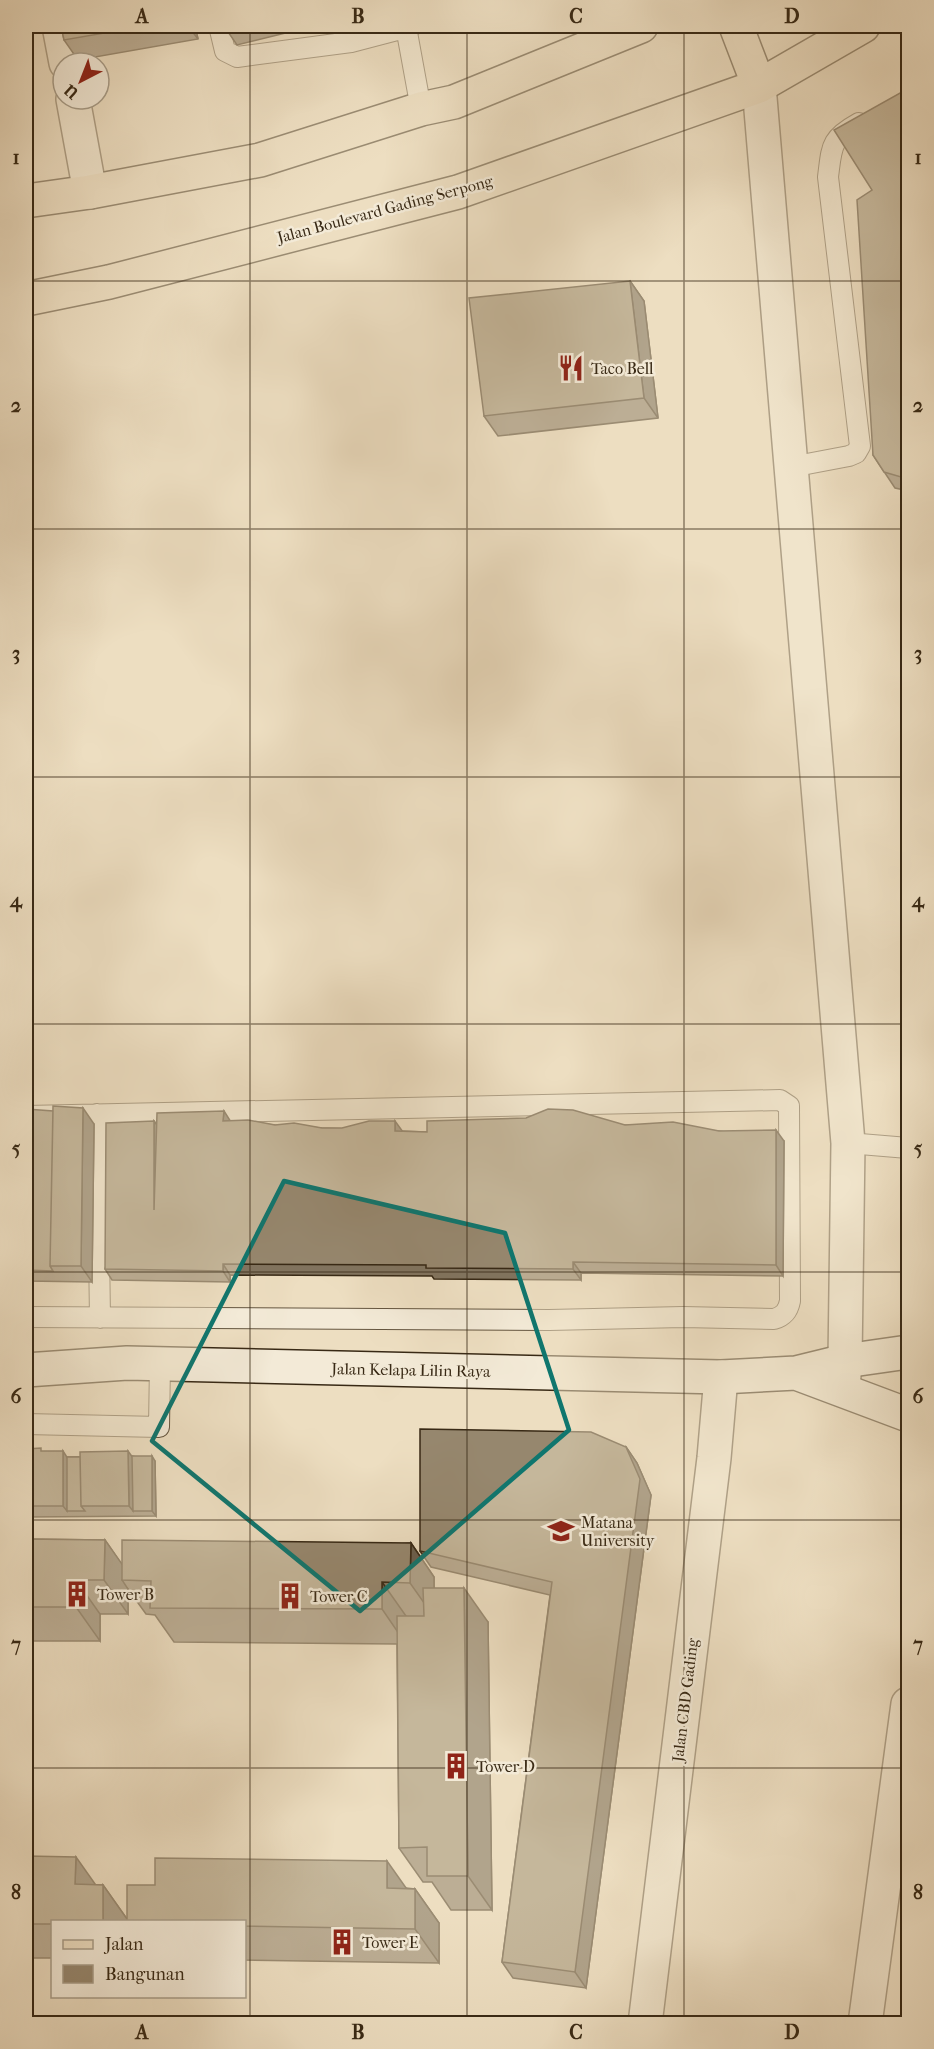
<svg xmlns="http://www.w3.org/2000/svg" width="934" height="2049" font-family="'IM FELL French Canon',serif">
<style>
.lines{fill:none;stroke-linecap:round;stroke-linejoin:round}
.lane-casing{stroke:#655640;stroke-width:22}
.street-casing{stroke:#655640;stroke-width:36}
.secondary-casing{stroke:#382915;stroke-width:36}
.primary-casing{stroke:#382915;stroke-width:36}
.lane{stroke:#f3ead7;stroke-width:20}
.street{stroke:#f3ead7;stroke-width:33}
.secondary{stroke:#f3ead7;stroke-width:33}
.primary{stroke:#eddec1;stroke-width:33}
.wall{fill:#81745f;stroke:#382915;stroke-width:1.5}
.shaded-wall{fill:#695e4d;stroke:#382915;stroke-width:1.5}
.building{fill:#96876e;stroke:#382915;stroke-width:1.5}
.marked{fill:none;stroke:#0f766e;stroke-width:4.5;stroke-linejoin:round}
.grid{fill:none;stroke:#382915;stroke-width:1.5;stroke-opacity:0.55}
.labels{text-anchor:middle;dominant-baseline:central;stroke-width:5;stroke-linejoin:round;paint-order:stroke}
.street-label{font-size:16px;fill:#382915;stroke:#f3ead7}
.poi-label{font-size:16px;fill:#382915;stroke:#f3ead7;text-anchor:start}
.neatline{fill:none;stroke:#382915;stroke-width:2}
.grid-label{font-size:20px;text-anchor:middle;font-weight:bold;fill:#382915}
</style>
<rect width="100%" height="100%" fill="#eddec1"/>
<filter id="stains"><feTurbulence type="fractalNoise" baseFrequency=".00333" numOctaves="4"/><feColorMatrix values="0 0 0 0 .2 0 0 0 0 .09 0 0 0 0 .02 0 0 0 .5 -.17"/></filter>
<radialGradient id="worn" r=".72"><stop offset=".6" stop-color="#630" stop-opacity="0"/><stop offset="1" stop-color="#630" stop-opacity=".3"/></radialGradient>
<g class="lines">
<g class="lane-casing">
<path id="lane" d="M219,26L225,51L237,57L351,42L412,26
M587,26L590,46
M406,27L421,109
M791,467L849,456L856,453L860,446L828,177C832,146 830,139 859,123
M97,1114L100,1318
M26,1116L780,1100L789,1106L790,1301C788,1311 784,1316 774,1319L683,1317L549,1320L26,1317
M848,1143L908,1148
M26,1424L159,1427L160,1364"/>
</g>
<g class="street-casing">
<path id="street" d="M59,26L66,63
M759,86L848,1143L845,1361L843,1389
M73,99L90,192
M645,2024L714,1458L721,1377
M865,2024L908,1704"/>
</g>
<g class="secondary-casing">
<path id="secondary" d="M26,1370L127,1363L721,1377L796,1373L845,1361L908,1352
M796,1373L908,1415"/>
</g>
<g class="primary-casing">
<path id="primary" d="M736,26L759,86
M26,201L90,192L260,160L421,109L454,102L641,26
M26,299L109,282L458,192L759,86L863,26"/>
</g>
<use href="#lane" class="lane"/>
<use href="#street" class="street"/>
<use href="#secondary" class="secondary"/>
<use href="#primary" class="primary"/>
</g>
<path class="wall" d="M26,26H27L32,59L26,60Z
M61,26H195L198,39L78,60L64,40Z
M225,26H314L237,45L226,29Z
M909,88V491L895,488L873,455L872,190Z
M630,281L644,301L658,418L498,436L484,416Z
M26,1109L94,1124L92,1282L26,1281Z
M154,1121L157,1125L230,1121L275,1125L322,1128L427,1132L625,1125L719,1131L784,1141L783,1276L581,1273V1280L434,1279L432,1276L230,1275V1282L112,1280L105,1269Z
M626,1447L637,1463L651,1495L586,1988L513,1978L502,1962L550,1595L431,1567L420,1551Z
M26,1449L67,1457L132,1456L155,1461L156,1516L27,1517L26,1514Z
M26,1539L105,1540L122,1565L411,1543L434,1577V1588L488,1622L492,1910H451L432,1882H423L399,1848L397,1644L174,1642L155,1615L146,1614L128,1589V1614H100V1641H26Z
M26,1856L95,1885H103L127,1919L406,1888L415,1889L439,1923V1963L244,1960V1922H52V1958H26Z"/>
<path class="shaded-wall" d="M26,26H27L32,59L26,51Z
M188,26H195L198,39Z
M630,281L644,301L658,418L644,398Z
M83,1108L94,1124L92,1282L81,1266Z
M224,1111L231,1122L223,1121Z
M154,1121L162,1132L154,1210Z
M395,1121L403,1132L395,1131Z
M776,1130L784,1141L783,1276L776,1265Z
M573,1262L581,1273V1280L573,1269Z
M223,1264L230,1275V1282L223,1271Z
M626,1447L637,1463L651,1495L586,1988L575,1972Z
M63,1451L70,1462L67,1511L63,1506Z
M128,1451L136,1462L133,1511L129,1506Z
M152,1456L155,1461L156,1516L152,1511Z
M105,1540L129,1574L122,1580L128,1589V1614L104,1580Z
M411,1543L434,1577V1617L410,1583Z
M76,1580L100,1614V1641L76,1607Z
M382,1582L406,1616V1644L382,1609Z
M464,1588L488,1622L492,1910L468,1876Z
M76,1857L100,1891L75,1884Z
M387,1861L411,1895L387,1888Z
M103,1885L127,1919V1922H103Z
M415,1889L439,1923V1963L415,1929Z"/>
<path class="building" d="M61,26H145L64,40Z
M225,26H241L226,29Z
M909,88V472L901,477L884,472L873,455L857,200L872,190L834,130Z
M630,281L644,398L484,416L469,298Z
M53,1106L83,1108L81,1266H50Z
M26,1109L53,1111L50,1266L53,1271L26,1270Z
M548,1109L573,1110L625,1125L673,1122L719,1131L776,1130V1265L573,1262V1269L426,1268V1265L223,1264V1271L105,1269L106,1123L154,1121V1210L157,1113L224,1111L223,1121L248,1120L275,1125L294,1123L322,1128H342L369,1121H395V1131L427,1132V1121L526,1118Z
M420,1429L591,1432L626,1447L640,1479L575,1972L502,1962L552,1582L420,1551Z
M41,1448V1451H63V1506H26V1449Z
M128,1451L129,1506H81L80,1452Z
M132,1456H152V1511H133Z
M67,1457H80L81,1506L85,1511H67Z
M26,1539L105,1540L104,1580H76V1607H26Z
M122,1540L411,1543L410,1583L382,1582V1609L150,1608L151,1581L122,1580Z
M423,1588H464L468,1876H427V1847L399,1848L397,1616H424Z
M26,1856L76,1857L75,1884L103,1885V1922H52V1924H26Z
M155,1858L387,1861V1888L415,1889V1929L244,1926V1922H127V1885H155Z"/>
<path d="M0 0H934V2049H0ZM284,1181L505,1233L569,1430L360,1611L152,1441Z" fill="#eddec1" fill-opacity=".55" fill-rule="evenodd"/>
<path class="marked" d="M284,1181L505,1233L569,1430L360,1611L152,1441Z"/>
<path class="grid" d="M250,26V2024M467,26V2024M684,26V2024M26,281H908M26,529H908M26,777H908M26,1024H908M26,1272H908M26,1520H908M26,1768H908"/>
<defs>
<g id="restaurant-bare" transform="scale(2.07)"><path d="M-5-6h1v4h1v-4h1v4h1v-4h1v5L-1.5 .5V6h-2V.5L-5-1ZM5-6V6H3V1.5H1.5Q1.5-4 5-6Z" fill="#8f2418" stroke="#f3ead7" stroke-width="2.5" paint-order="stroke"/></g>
<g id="university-bare" transform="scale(2.07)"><path d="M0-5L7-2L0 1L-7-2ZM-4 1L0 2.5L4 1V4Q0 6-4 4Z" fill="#8f2418" stroke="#f3ead7" stroke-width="2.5" paint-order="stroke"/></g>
<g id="building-bare" transform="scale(2.07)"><path d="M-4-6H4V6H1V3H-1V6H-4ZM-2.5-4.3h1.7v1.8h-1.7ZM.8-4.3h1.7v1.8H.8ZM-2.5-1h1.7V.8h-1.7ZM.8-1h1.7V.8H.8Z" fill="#8f2418" stroke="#f3ead7" stroke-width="2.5" paint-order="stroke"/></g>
</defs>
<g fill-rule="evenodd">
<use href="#restaurant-bare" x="571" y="368"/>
<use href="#university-bare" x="561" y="1531"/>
<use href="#building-bare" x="77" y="1594"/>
<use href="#building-bare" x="290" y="1596"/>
<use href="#building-bare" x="456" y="1766"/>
<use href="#building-bare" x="342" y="1942"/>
</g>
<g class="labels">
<g class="street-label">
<text transform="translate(385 209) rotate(-15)">Jalan Boulevard Gading Serpong</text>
<text transform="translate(411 1370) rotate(1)">Jalan Kelapa Lilin Raya</text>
<text transform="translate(685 1700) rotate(-83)">Jalan CBD Gading</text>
</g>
<g class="poi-label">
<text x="591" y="368">Taco Bell</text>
<text x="581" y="1522">Matana<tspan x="581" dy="18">University</tspan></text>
<text x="97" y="1594">Tower B</text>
<text x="310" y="1596">Tower C</text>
<text x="476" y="1766">Tower D</text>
<text x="362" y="1942">Tower E</text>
</g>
</g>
<rect width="934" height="2049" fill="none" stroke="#eddec1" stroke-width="66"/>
<rect x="51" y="1920" width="195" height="78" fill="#f3ead7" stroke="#a89d89" stroke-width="1.5"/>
<rect x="63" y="1940" width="30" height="9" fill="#eddec1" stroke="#a89d89" stroke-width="1.5"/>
<text x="105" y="1950" font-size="18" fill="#382915">Jalan</text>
<rect x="63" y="1965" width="30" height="18" fill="#96876e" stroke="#a89d89" stroke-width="1.5"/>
<text x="105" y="1980" font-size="18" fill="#382915">Bangunan</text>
<g transform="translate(81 81) rotate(222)"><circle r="28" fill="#f3ead7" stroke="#a89d89" stroke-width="1.5"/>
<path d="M0-4.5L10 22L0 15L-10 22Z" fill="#8f2418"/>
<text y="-9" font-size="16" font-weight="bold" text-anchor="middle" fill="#382915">U</text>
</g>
<rect x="33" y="33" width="868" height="1983" class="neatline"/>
<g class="grid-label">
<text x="142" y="23">A</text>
<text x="358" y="23">B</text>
<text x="576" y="23">C</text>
<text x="792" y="23">D</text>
<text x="16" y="164">1</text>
<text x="918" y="164">1</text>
<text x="16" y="412">2</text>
<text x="918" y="412">2</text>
<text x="16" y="660">3</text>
<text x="918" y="660">3</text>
<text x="16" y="907">4</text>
<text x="918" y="907">4</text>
<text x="16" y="1155">5</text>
<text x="918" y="1155">5</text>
<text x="16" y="1403">6</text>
<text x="918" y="1403">6</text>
<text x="16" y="1651">7</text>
<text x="918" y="1651">7</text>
<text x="16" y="1899">8</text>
<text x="918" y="1899">8</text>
<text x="142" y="2039">A</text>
<text x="358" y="2039">B</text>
<text x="576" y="2039">C</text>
<text x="792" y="2039">D</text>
</g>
<rect width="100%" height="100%" filter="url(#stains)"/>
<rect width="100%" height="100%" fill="url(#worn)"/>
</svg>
